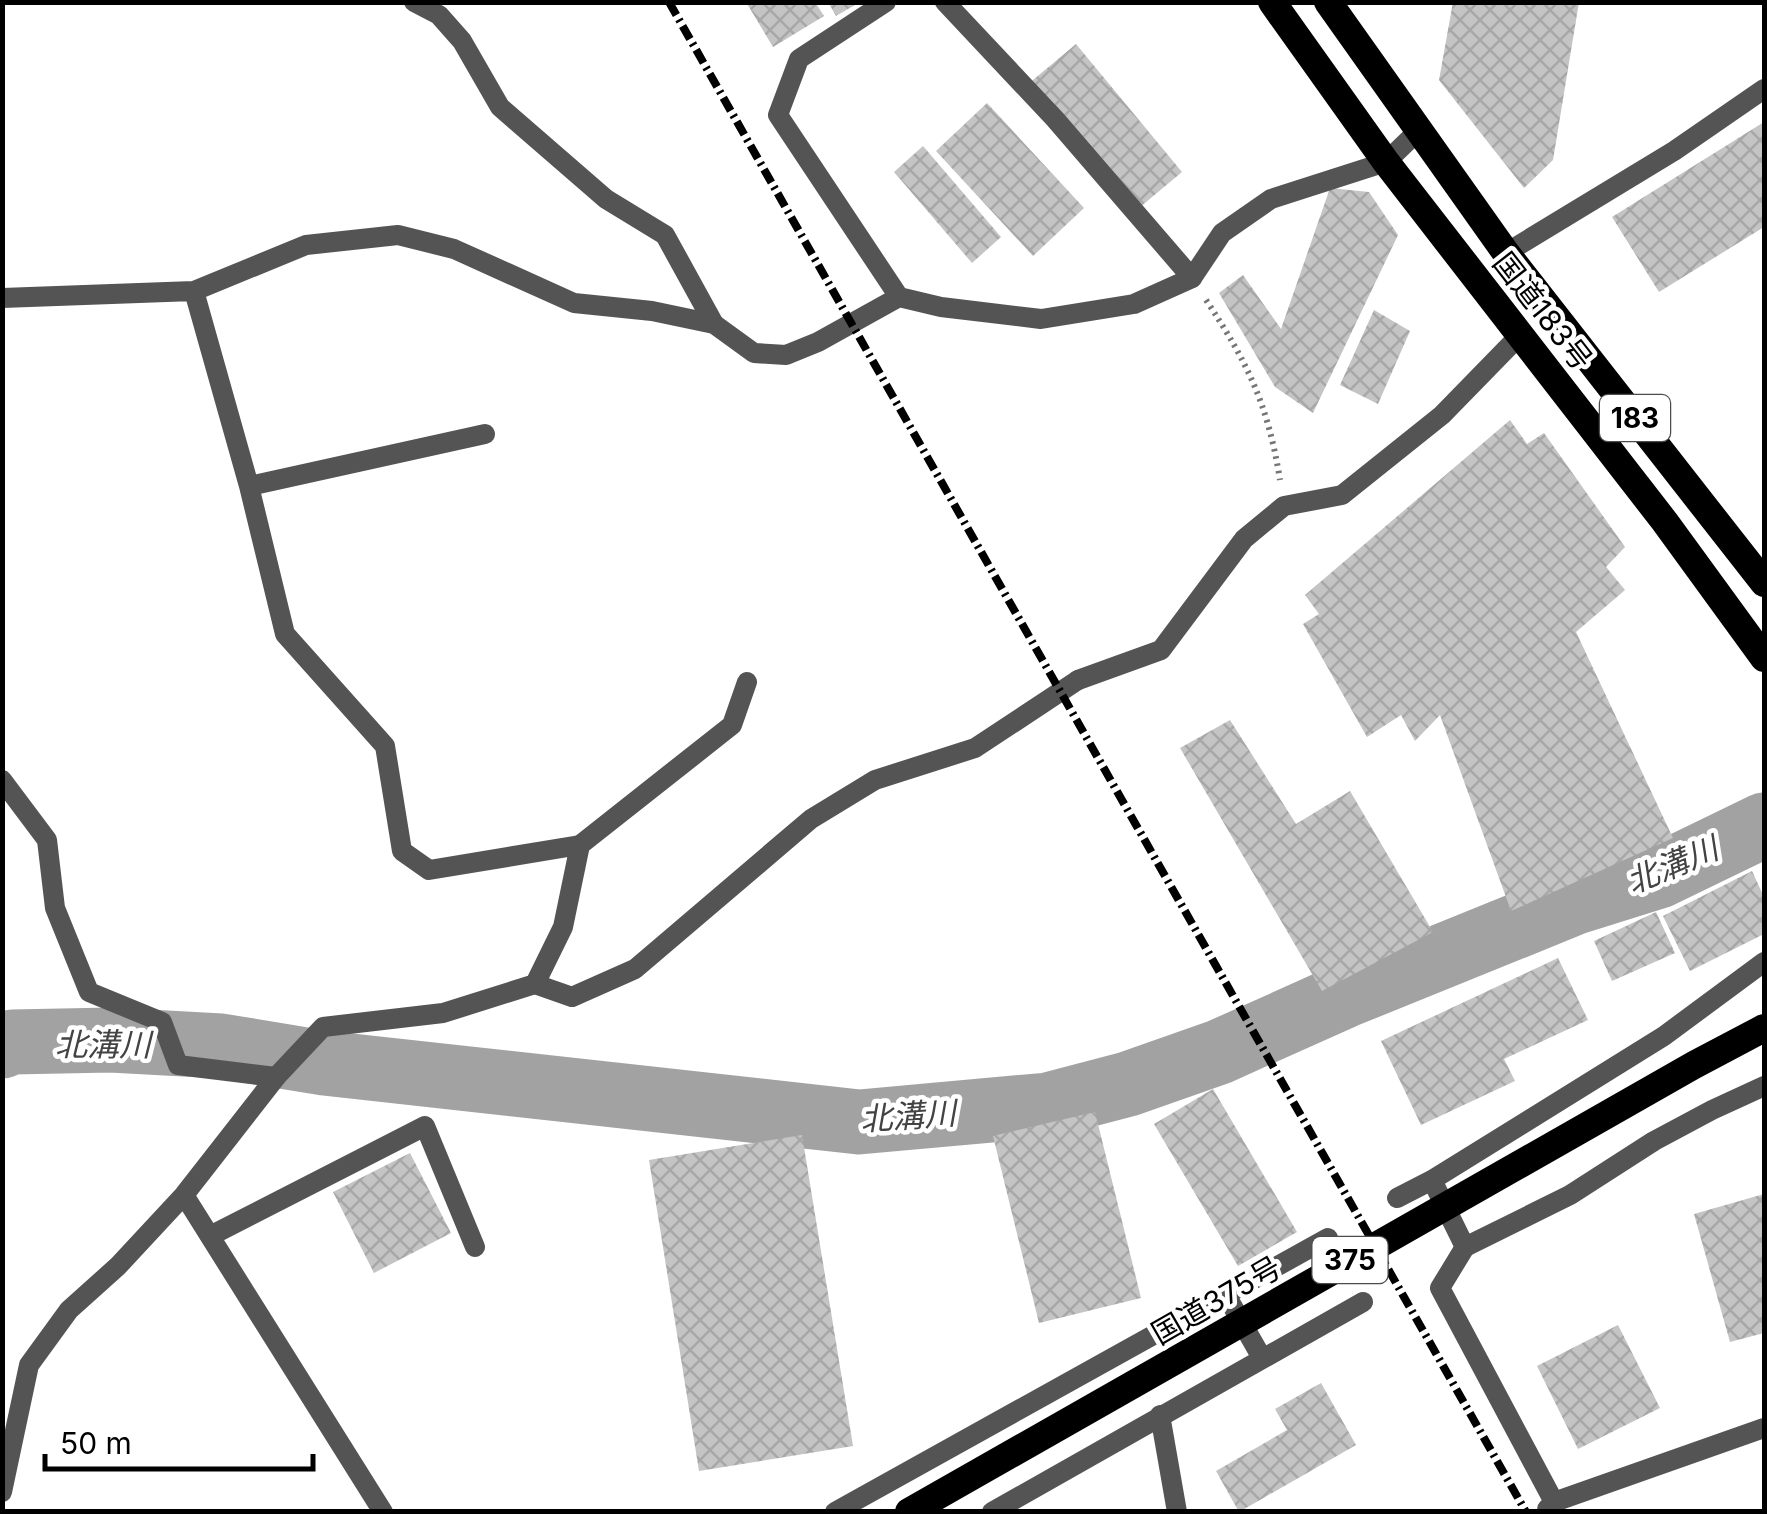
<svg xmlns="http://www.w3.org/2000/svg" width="1767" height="1514" font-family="Inter,'Noto Sans JP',sans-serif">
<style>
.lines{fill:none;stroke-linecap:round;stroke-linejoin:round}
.river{stroke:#a2a2a2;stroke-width:65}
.building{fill:url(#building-cross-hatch)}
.path{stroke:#767676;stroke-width:6;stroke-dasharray:2.5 5;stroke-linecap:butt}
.service{stroke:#545454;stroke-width:20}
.minor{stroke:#545454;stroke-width:20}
.trunk{stroke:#000;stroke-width:28}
.rail{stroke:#000;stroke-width:8;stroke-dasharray:15 5 2.5 5;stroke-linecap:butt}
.labels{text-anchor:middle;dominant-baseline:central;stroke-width:9;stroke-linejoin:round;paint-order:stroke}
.shield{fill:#fff;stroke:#4c4c4c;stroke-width:2.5}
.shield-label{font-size:28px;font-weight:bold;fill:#000}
.street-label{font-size:30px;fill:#000;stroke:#fff}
.water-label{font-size:32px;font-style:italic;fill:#434343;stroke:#fff}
</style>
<defs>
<pattern id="building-cross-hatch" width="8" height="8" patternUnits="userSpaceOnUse" patternTransform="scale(2.5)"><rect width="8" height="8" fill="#c4c4c4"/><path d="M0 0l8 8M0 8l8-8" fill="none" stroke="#a7a7a7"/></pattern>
</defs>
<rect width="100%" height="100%" fill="#fff"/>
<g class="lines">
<path class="river" d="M2,1046L12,1042L111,1040L221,1046L324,1063L859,1122L1048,1105L1128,1084L1219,1052L1344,996L1576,902L1659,876L1764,825"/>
</g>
<path class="building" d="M746,2H815L824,16L773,47Z
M828,2H860L836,16Z
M1453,2H1579L1553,160L1524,188L1439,80Z
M1076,44L1182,172L1133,213L1027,85Z
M987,103L1084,208L1033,256L936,151Z
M1764,122V227L1659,292L1612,217Z
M923,146L1001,237L972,263L894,172Z
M1330,188L1369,192L1398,235L1313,413L1275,387L1219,293L1243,275L1281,329Z
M1374,310L1410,331L1378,404L1340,385Z
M1510,420L1527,444L1544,433L1625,547L1606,567L1625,590L1576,632L1673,838L1511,911L1440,715L1415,741L1401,715L1367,737L1303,624L1319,614L1305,595Z
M1230,720L1296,824L1350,791L1433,932L1322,991L1180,748Z
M1752,871L1764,897V934L1690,971L1663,916Z
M1656,912L1675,953L1612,981L1594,941Z
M1558,958L1588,1020L1504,1059L1515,1081L1421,1125L1381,1041Z
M1213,1089L1297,1232L1238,1266L1154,1124Z
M1095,1112L1141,1298L1039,1323L993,1136Z
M802,1135L853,1446L699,1471L649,1160Z
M410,1153L451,1233L374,1273L333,1192Z
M1764,1194V1333L1730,1342L1694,1214Z
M1618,1325L1660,1408L1578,1449L1537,1366Z
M1321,1383L1356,1445L1239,1512L1216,1471L1287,1430L1275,1409Z"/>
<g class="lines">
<path class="path" d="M1206,300C1248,363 1268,405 1280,480"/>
<path class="service" d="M414,2L439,15L462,41L500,107L606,199L665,235L714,324
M945,2L1055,119L1192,278
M2,780L47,840L55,908L89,992L162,1022L178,1065L276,1077
M580,845L732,725L747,682
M535,984L572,997L635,969L811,819L875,780L975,748L1078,680
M210,1236L425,1126L475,1247
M1465,1247L1440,1288L1554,1502
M1226,1295L1262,1358
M1547,1509L1554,1502L1764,1428"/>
<path class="minor" d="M886,2L799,59L778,115L899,297
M1506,253L1674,151L1764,89
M194,291L249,486L485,434
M2,298L194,291L306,245L398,235L454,249L574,303L652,311L714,324L754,353L786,355L818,342L899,297L941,307L1041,319L1134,304L1192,278L1222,233L1271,199L1386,162L1418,131
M1078,680L1161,650L1244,539L1284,506L1342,495L1442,415L1520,335
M1432,1180L1465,1247L1570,1195L1654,1141L1712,1110L1764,1086
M184,1195L383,1512
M1397,1198L1432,1180L1664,1036L1764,962
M1160,1415L1177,1512
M2,1492L29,1365L69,1310L118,1266L184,1195L276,1077L323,1027L443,1013L535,984L563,927L580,845L429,870L402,851L385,746L285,634L249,486
M835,1512L1328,1238
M992,1512L1363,1302"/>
<path class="trunk" d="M1272,2L1386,162L1665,522L1764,658
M1328,2L1506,253L1764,583
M909,1512L1694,1065L1764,1028"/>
<path class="rail" d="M669,2L1526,1512"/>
</g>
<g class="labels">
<g class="shield">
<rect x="1600" y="395" width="70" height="46" rx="8"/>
<rect x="1312.5" y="1237" width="75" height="46" rx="8"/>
</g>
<g class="shield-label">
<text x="1635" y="418">183</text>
<text x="1350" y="1260">375</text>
</g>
<g class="street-label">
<text transform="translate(1543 311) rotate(52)">国道183号</text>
<text transform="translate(1216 1300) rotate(-30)">国道375号</text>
</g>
<g class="water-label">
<text transform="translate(1672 865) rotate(-23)">北溝川</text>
<text x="103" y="1044">北溝川</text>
<text transform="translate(908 1116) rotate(-4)">北溝川</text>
</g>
</g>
<rect width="1767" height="1514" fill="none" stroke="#000000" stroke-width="10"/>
<path d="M45 1454v15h268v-15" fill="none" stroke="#000000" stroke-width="5"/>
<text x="60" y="1454" font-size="30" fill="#000000" stroke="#ffffff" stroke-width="8" paint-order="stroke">50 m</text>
</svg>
